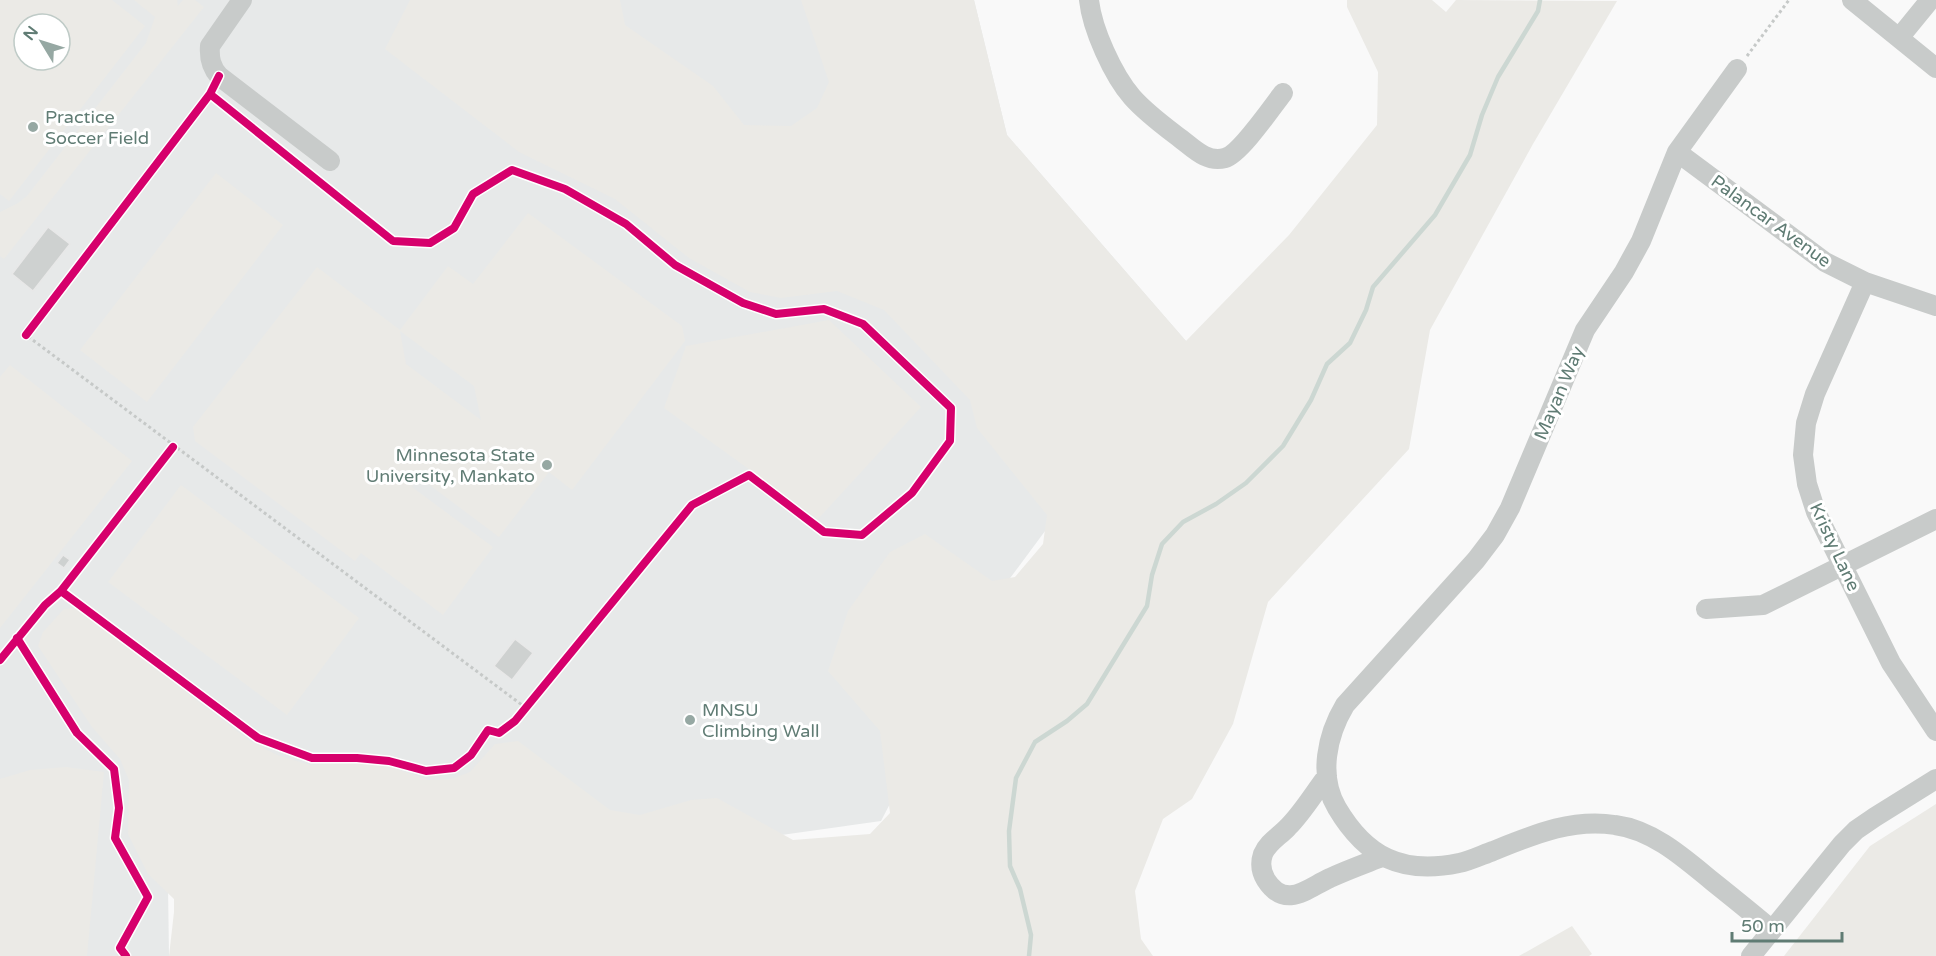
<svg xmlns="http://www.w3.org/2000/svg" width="1936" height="956" font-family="'Varela Round',sans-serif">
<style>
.built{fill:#e7e9e9;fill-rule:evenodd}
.green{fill:#ebeae6;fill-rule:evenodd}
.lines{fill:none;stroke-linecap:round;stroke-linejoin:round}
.stream{stroke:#ccd7d2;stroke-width:4.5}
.building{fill:#ced1d0;stroke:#e8e8e8;stroke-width:1.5}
.path{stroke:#c6c9c8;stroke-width:3;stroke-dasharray:3 3;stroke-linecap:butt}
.minor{stroke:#c8cbca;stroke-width:20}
.cycleway-casing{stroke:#fff;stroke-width:11}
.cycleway{stroke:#d6006c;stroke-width:8}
.poi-dot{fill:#96a8a3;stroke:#fff;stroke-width:2}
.labels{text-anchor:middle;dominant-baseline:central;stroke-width:6;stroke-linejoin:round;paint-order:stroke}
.poi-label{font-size:18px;fill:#607c74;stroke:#fff;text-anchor:start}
.street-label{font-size:18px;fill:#607c74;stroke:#fff}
</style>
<rect width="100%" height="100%" fill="#f9f9f9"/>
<path class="built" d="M0,0H974L1007,135L1186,341L1002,589L881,821L745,840L167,815L169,956H0ZM24,24H60V60H24Z"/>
<path class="green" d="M0,0H112L145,26L9,201L0,194ZM24,24H60V60H24Z
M134,0H177L178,6L183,0H195L204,7L4,259L0,256V212L18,203L27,196L146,43L155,17Z
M410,0H620L625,25L713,86L744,125L791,126L817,108L829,82L801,0H974L1007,135L1186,341L1289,235L1377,125L1378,72L1347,7V0H1432L1446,12L1456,0L1617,1L1533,144L1430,330L1409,449L1268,602L1233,724L1192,799L1163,819L1135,891L1141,939L1153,956H169L174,912V899L148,874L128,834L129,780L120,759L92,727L38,646L43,632L64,609L76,608L250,741L277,755L310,765L364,762L390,767L429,780L452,779L470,772L495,744L518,741L610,810L640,815L691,800L717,798L793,840L870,834L890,813L880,731L828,671L848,611L890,552L925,534L992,581L1015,577L1043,544L1047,515L977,428L970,400L884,310L837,291L781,298L750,292L689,258L615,199L519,152L385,49Z
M216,173L283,225L147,402L80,350Z
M528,213L682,326L685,341L572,490L549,472L499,537L419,477L412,487L493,547L443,615L361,553L355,561L195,441L193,427L317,267L400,330L448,266L473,284ZM400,331L474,386L481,420L406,364Z
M829,320L921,407L818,519L664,408L686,346Z
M10,365L132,461L0,628V377Z
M181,485L359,618L287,715L108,582Z
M66,767L104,772L87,956H0V779L30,770Z
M1936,804V956H1784L1870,846Z
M1572,926L1592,954L1589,956H1519Z"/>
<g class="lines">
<path class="stream" d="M1029,956L1031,935L1020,889L1010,866L1009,831L1016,778L1035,742L1067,721L1087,704L1147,606L1152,575L1162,544L1183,522L1216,504L1246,483L1283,446L1311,400L1327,364L1350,343L1366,310L1373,287L1435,215L1470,155L1482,115L1498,77L1538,11L1540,0"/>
</g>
<path class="building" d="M48,227L70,244L33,291L12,274Z
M63,555L70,560L64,568L57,563Z
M515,639L533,653L512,680L494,666Z"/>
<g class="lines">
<path class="path" d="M1747,56L1789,0
M210,94L26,335L526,708
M61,591L258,738L312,758H357L389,761L426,771L454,768L471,755L488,730L499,733L515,721L692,505L749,475L824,532L862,535L912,493L950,441L951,408L863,324L824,309L776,314L743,303L675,265L626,224L565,189L512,170L473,194L454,228L430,243L393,241L210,94L212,90
M17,638L77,733L114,769L119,808L115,838L148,897L120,948L126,956
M0,660L45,605L61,591L173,447"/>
<path class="minor" d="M242,0L210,46C209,58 211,67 219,76L330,161
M1089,0C1092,29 1113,75 1132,97C1146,113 1164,126 1181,139C1194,149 1207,163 1225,158C1240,154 1272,107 1283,93
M1852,0L1936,68
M1899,38L1930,0
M1737,69L1677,152L1641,241L1624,272L1585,330L1510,508L1495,535L1476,560L1345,705C1327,735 1318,776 1337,808C1366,857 1402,875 1459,863C1470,861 1482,855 1493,851C1533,835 1572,818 1615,825C1653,830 1684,858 1712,881C1732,897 1752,913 1772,930
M1677,152L1825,262L1865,282L1936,306
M1865,282L1815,394L1806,423L1803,455L1807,484L1816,512L1891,663L1936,731
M1706,609L1763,605L1936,519
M1327,776C1314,793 1303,812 1288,827C1280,836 1268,842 1263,854C1260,863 1261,872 1266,880C1286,911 1309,887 1330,878C1347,870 1364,864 1382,857
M1751,956L1842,844L1856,830L1875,817L1936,779"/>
<g class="cycleway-casing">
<path id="cycleway" d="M26,335L210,94
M61,591L258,738L312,758H357L389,761L426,771L454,768L471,755L488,730L499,733L515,721L692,505L749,475L824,532L862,535L912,493L950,441L951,408L863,324L824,309L776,314L743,303L675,265L626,224L565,189L512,170L473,194L454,228L430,243L393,241L210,94L219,76
M17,638L77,733L114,769L119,808L115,838L148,897L120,948L126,956
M0,660L45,605L61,591L173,447"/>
</g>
<use href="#cycleway" class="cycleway"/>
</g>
<g class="poi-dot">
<circle cx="33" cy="127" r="6"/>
<circle cx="547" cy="465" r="6"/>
<circle cx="690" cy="720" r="6"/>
</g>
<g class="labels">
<g class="poi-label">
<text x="45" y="117">Practice<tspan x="45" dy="21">Soccer Field</tspan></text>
<text x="535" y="455" text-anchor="end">Minnesota State<tspan x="535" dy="21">University, Mankato</tspan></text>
<text x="702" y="710">MNSU<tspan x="702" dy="21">Climbing Wall</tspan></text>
</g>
<g class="street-label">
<text transform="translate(1771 221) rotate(36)">Palancar Avenue</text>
<text transform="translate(1559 393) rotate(-67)">Mayan Way</text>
<text transform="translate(1835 547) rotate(65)">Kristy Lane</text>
</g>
</g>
<g transform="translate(42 42) rotate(308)"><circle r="28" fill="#ffffff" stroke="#bfcbc7" stroke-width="1.5"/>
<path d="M0-4.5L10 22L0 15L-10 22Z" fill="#96a8a3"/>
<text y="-9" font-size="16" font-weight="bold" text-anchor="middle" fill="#607c74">N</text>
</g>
<path d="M1732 932v9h110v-9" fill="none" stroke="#607c74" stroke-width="3"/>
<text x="1741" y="932" font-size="18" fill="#607c74" stroke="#ffffff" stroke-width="4.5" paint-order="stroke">50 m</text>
</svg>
